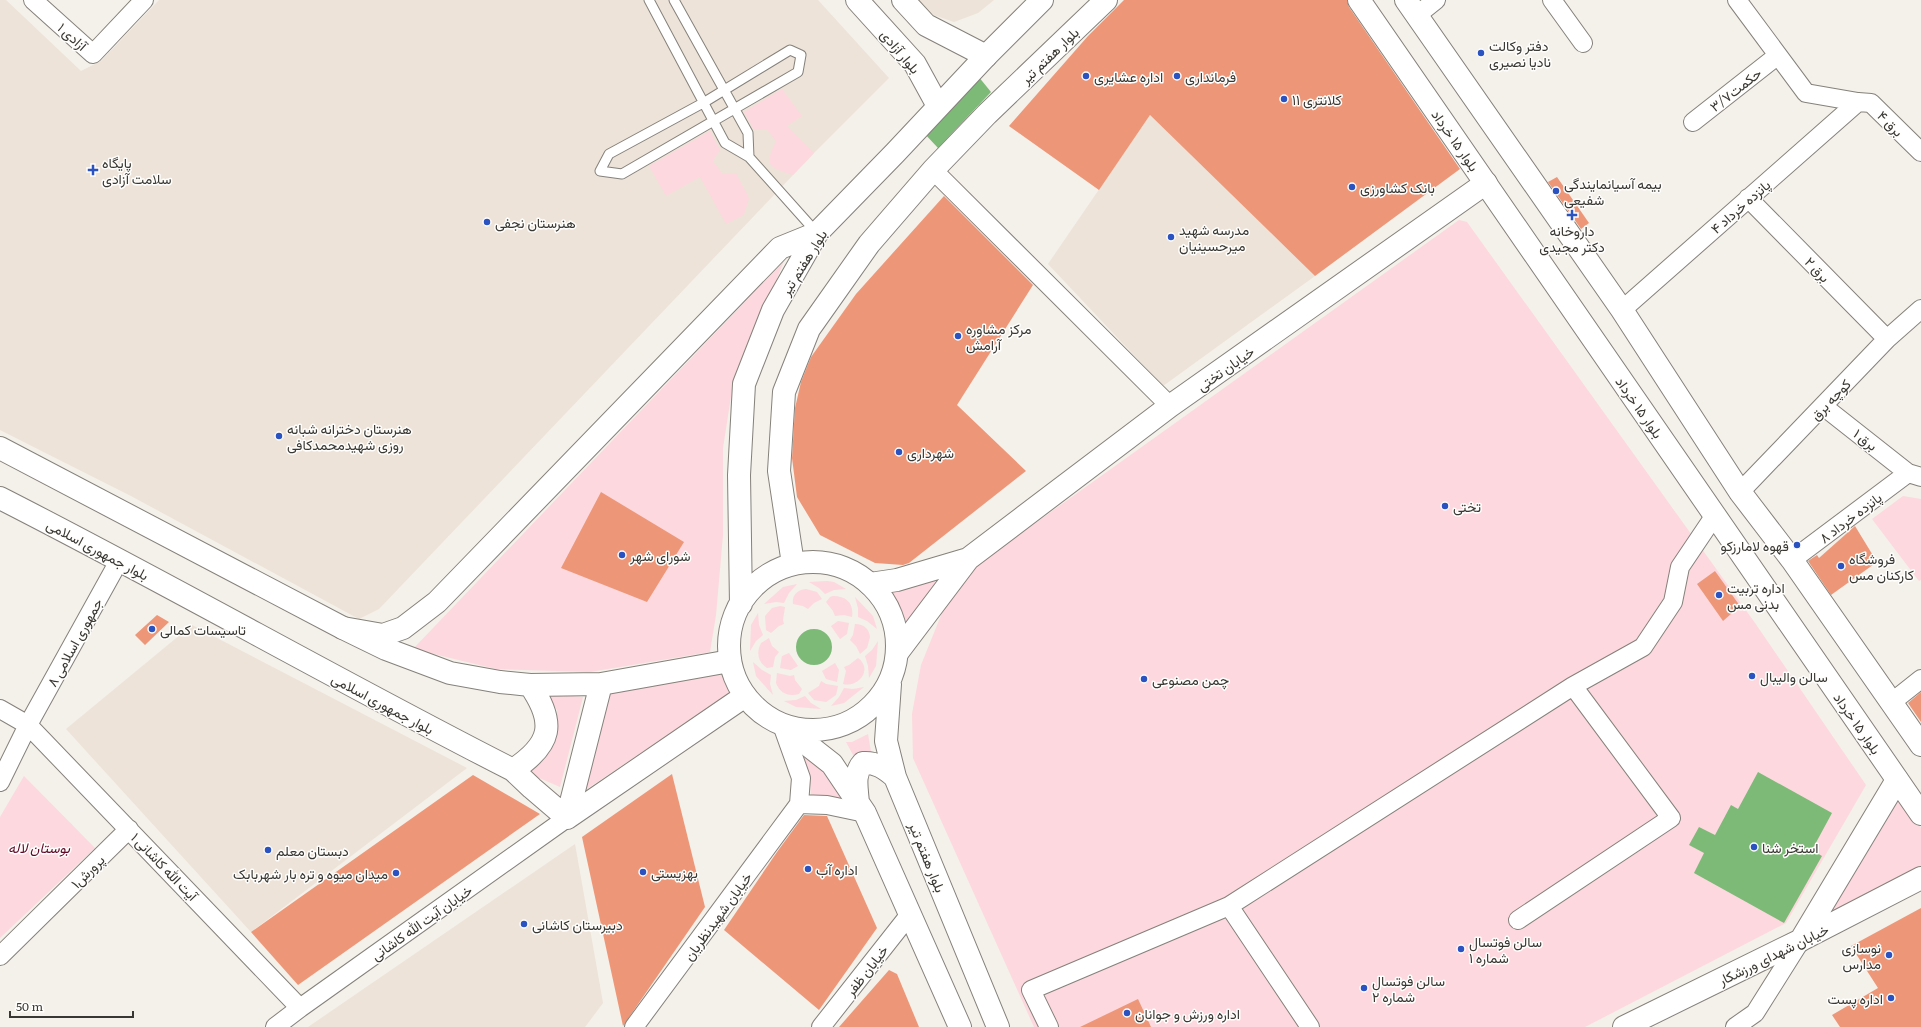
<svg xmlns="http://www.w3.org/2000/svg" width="1921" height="1027" font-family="Literata,Vazirmatn,serif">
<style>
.built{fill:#ede3d8}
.green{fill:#fdd8de}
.water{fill:#7dba78}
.building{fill:#ed9778}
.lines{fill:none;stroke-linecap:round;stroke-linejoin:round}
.service-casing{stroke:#85817b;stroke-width:11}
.minor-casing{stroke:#85817b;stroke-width:20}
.tertiary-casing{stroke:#85817b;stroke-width:24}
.secondary-casing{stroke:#85817b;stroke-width:24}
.primary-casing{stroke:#85817b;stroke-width:24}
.service{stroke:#fff;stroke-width:9}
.minor{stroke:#fff;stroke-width:18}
.tertiary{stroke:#fff;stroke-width:22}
.secondary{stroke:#fff;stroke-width:22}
.primary{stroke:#fff;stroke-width:22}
.poi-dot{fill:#2b52c1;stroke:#fffefc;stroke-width:1.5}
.labels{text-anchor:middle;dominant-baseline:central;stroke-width:3;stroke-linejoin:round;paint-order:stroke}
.street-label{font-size:14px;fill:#383734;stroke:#fffefc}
.poi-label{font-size:14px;fill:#383734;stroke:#fffefc;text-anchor:start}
.park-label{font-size:14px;font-style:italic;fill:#5c0926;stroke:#fffefc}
</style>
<rect width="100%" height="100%" fill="#f4f0ea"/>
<path class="built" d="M0,0H6L81,71L101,61L159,0H818L889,78L814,153L379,609L359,619L131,496L0,430Z
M916,0H994L978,13L954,22L928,13Z
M1150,115L1315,276L1163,386L1048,264Z
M192,625L467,768L251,932L66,729Z
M575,844L603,1003L585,1027H308Z"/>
<path class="green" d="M782,89L802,116L787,126L814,153L793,175C768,167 764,166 776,141L767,130H754L744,112Z
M710,131L720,150L713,161L722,173H736L749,198L744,215L726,224L700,177L666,196L649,166Z
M1459,220L1467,222L1755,623L1866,785L1786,923L1585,1027H1034L913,758L912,714L921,665L944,608L974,567Z
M784,261L732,390L723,448V535L716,615L710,652L590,672L496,669L413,649Z
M1903,496L1921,499V580L1919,581L1872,519Z
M961,564L900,645C899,618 893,606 876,585Z
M827,581L834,582L846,589L834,590L825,594L819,588L809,582Z
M797,584L789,593L784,603L776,602L764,604L783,587Z
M806,589L817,592L822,599L814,603L808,609L803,606L793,604C792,595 797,590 806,589Z
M833,596C847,596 854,604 852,617L844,615L835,616L833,611L826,602L830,597Z
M855,597L873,616L877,629L867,621L858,617V608Z
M780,606L785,607L783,620L784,624L779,626L771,633L766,630L765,616L772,608Z
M758,613L759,625L763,635L756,641L750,651L751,625Z
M838,621L849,623L847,634L840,639L831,626Z
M855,624C864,624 869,629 870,637L867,648L860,654L856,646L850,640L853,635Z
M769,638L772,646L779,652L775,657L773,667L767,668C758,662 756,653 761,643Z
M878,641L876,666L869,678L868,666L865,656L872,650Z
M789,653L798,666L791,670L780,668L782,656Z
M858,658C873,669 859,688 843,684L846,671L844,667L849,665Z
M753,662L762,670L771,675L770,684L773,695L756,676Z
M835,663L839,670L837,682L826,679L822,671Z
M726,672L732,692L581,793L602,689Z
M777,673L790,676L794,675L795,680L802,689L799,694C788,697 780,693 776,683Z
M821,681L826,684L838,686L836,695L826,702L814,700L808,693L819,686Z
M864,687L844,703L831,706L839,697L844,688L853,689Z
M544,693L583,697L560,787L528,773L555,729L557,710Z
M805,696L811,703L821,709L796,707L784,701L796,700Z
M868,734L871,752L857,762L846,742H852Z
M794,745L825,768L852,801L811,796L810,781Z
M24,776L95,848L0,938V817Z
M1900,798L1921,828V867L1820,921Z"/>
<path class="water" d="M978,76L991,92L938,148L924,133Z
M796 647a18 18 0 1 1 36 0a18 18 0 1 1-36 0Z
M1758,772L1832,813L1812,850L1822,856L1784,923L1694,873L1704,853L1689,845L1699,827L1715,835L1731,805L1738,809Z"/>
<path class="building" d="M1124,0H1347L1349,7L1460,169L1315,276L1150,115L1099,190L1009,126L1088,36Z
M1557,177L1589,223L1581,229L1548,182Z
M944,196L1033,285L957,405L1026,471L909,563L903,565L875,563L820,535L797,497L792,458L795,408L801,382L811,357L856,294Z
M601,492L684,542L647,602L561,568Z
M1855,526L1877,562L1831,595L1808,561L1817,555L1819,558Z
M1715,571L1740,606L1723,621L1697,584Z
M157,615L169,622L145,645L135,635Z
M1921,692V722L1908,703Z
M672,774L705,907L623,1026L582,837Z
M473,775L540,814L298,985L251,932Z
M804,815L827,816L877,928L819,1010L724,930L777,852Z
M1921,908V1027H1840L1832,1015L1878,988L1851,946Z
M889,970L897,974L919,1027H839Z
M1138,999L1151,1027H1080Z"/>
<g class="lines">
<g class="service-casing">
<path id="service" d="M649,0L725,143L749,157L816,232
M674,0L748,133L749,157
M790,50L801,55L798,72L622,174L600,171L609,154L703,103Z"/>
</g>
<g class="minor-casing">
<path id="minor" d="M33,0L93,54L144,0
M1552,0L1583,43
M1737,0L1806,93L1858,102L1871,103L1921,152
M1416,16L1436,0
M1693,122L1777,56
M933,170L1170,406
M1748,198L1887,339
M1622,310L1858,102
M1823,406L1908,473L1921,477
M1740,492L1887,339L1921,309
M1792,560L1908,473
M1892,702L1921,679
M0,709L28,725L300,1008
M782,725L801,778L799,804L827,805L865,813
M0,782L28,725L120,559
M1229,906L1310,1027
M1518,920L1671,818L1573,686
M0,956L129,829
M275,1027L300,1008L567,818
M634,1027L799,804
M821,1027L910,914
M1049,1027L1031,990L1229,906L1573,686L1643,647L1673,602L1680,567L1715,515
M1735,1027L1755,1013L1801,940"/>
</g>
<g class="tertiary-casing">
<path id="tertiary" d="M857,0L915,64L938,106
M903,0L926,25L986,56
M0,448L343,628L386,649L450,673L500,682L530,685L601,684L730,661
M0,498C173,586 340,682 513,770L532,788L567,818L745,696
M870,584L897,580L968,559
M897,653L968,559L1170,406L1486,183
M513,770C552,744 556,723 530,685
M567,818L601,684
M1801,940L1897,780
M1624,1027L1801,940L1921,878"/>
</g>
<g class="secondary-casing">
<path id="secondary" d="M1359,0L1921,814
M1406,0L1622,310L1740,492L1792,560L1921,745"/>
</g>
<g class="primary-casing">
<path id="primary" d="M729 646a84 84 0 1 1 168 0a84 84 0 1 1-168 0Z
M793,564L779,471L784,392L809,329L869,244L933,170L987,114L1106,0
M741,604L739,475L744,384L773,310L817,233L895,153L986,56L1042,0
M343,628L383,635L403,628L437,602L780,248L817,233
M890,684L886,741L895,777L998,1027
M786,728L832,764L865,813L960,1027
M858,803C857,789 853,774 863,763C876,762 885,768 895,777"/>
</g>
<use href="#service" class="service"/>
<use href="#minor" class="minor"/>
<use href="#tertiary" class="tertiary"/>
<use href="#secondary" class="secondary"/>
<use href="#primary" class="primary"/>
</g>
<g class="poi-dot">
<circle cx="1481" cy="53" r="4"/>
<circle cx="1086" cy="76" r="4"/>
<circle cx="1177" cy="76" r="4"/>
<circle cx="1284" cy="99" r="4"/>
<path d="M91 164h4v4h4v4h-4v4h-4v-4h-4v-4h4z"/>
<circle cx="1352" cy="187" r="4"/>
<circle cx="1556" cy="191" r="4"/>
<path d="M1570 209h4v4h4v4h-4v4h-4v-4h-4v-4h4z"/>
<circle cx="487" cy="222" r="4"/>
<circle cx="1171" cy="237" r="4"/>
<circle cx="958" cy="336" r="4"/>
<circle cx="279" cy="436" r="4"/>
<circle cx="899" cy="452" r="4"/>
<circle cx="1445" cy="506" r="4"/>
<circle cx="1797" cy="545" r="4"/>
<circle cx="622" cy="555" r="4"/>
<circle cx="1841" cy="566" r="4"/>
<circle cx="1719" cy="595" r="4"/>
<circle cx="152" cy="629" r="4"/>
<circle cx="1752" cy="676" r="4"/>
<circle cx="1144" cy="679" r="4"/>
<circle cx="1754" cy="847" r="4"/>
<circle cx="268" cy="850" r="4"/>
<circle cx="808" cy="869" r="4"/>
<circle cx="643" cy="872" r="4"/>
<circle cx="396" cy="873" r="4"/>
<circle cx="524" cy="924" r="4"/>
<circle cx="1461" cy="949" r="4"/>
<circle cx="1889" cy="955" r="4"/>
<circle cx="1364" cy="988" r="4"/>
<circle cx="1891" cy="998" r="4"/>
<circle cx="1127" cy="1013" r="4"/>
</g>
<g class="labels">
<g class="street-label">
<text transform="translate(73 36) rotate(42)">آزادی ۱</text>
<text transform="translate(901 51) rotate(50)">بلوار آزادی</text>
<text transform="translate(1049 55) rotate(-44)">بلوار هفتم تیر</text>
<text transform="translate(1735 89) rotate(-38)">حکمت۳/۷</text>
<text transform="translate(1891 123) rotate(45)">برق ۴</text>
<text transform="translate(1456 140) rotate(55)">بلوار ۱۵ خرداد</text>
<text transform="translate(1740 206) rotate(-41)">پانزده خرداد ۴</text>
<text transform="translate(803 262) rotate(-58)">بلوار هفتم تیر</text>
<text transform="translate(1818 269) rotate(46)">برق ۲</text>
<text transform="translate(1225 368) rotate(-35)">خیابان تختی</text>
<text transform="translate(1830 399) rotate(-46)">کوچه برق</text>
<text transform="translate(1640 407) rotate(55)">بلوار ۱۵ خرداد</text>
<text transform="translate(1866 439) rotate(38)">برق ۱</text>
<text transform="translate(1850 517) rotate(-37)">پانزده خرداد ۸</text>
<text transform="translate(98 549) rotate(28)">بلوار جمهوری اسلامی</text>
<text transform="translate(74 642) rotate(-61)">جمهوری اسلامی ۸</text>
<text transform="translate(383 703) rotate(28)">بلوار جمهوری اسلامی</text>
<text transform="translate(1858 723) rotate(55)">بلوار ۱۵ خرداد</text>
<text transform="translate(928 857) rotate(68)">بلوار هفتم تیر</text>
<text transform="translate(165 866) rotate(46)">آیت الله کاشانی ۱</text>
<text transform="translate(87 871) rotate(-45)">پرورش۱</text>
<text transform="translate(717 916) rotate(-54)">خیابان شهیدنظریان</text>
<text transform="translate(421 922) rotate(-35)">خیابان آیت الله کاشانی</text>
<text transform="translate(1773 954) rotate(-26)">خیابان شهدای ورزشکار</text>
<text transform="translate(866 970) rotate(-52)">خیابان ظفر</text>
</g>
<g class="poi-label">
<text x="1489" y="45">دفتر وکالت<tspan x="1489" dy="16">نادیا نصیری</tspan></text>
<text x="1094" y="76">اداره عشایری</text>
<text x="1185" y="76">فرمانداری</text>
<text x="1292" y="99">کلانتری ۱۱</text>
<text x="102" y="162">پایگاه<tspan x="102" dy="16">سلامت آزادی</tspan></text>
<text x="1564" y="183">بیمه آسیانمایندگی<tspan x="1564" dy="16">شفیعی</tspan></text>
<text x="1360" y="187">بانک کشاورزی</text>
<text x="495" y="222">هنرستان نجفی</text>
<text x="1179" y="229">مدرسه شهید<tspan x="1179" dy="16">میرحسینیان</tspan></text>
<text x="1572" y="230" text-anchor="middle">داروخانه<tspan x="1572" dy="16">دکتر مجیدی</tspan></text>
<text x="966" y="328">مرکز مشاوره<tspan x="966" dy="16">آرامش</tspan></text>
<text x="287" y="428">هنرستان دخترانه شبانه<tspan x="287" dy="16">روزی شهیدمحمدکافی</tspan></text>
<text x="907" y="452">شهرداری</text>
<text x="1453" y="506">تختی</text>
<text x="1789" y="545" text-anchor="end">قهوه لامارزکو</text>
<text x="630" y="555">شورای شهر</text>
<text x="1849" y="558">فروشگاه<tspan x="1849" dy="16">کارکنان مس</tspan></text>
<text x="1727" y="587">اداره تربیت<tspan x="1727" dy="16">بدنی مس</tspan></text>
<text x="160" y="629">تاسیسات کمالی</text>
<text x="1760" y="676">سالن والیبال</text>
<text x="1152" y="679">چمن مصنوعی</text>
<text x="1762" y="847">استخر شنا</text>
<text x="276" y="850">دبستان معلم</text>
<text x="816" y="869">اداره آب</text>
<text x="651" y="872">بهزیستی</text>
<text x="388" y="873" text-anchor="end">میدان میوه و تره بار شهربابک</text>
<text x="532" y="924">دبیرستان کاشانی</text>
<text x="1469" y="941">سالن فوتسال<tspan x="1469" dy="16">شماره ۱</tspan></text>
<text x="1881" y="947" text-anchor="end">نوسازی<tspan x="1881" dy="16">مدارس</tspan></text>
<text x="1372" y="980">سالن فوتسال<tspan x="1372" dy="16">شماره ۲</tspan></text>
<text x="1883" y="998" text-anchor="end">اداره پست</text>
<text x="1135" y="1013">اداره ورزش و جوانان</text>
</g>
<g class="park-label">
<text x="39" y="847">بوستان لاله</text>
</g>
</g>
<path d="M10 1011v6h123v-6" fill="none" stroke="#383734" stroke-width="2"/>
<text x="16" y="1011" font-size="12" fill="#383734" stroke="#fffefc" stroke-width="3" paint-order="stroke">50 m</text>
</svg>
